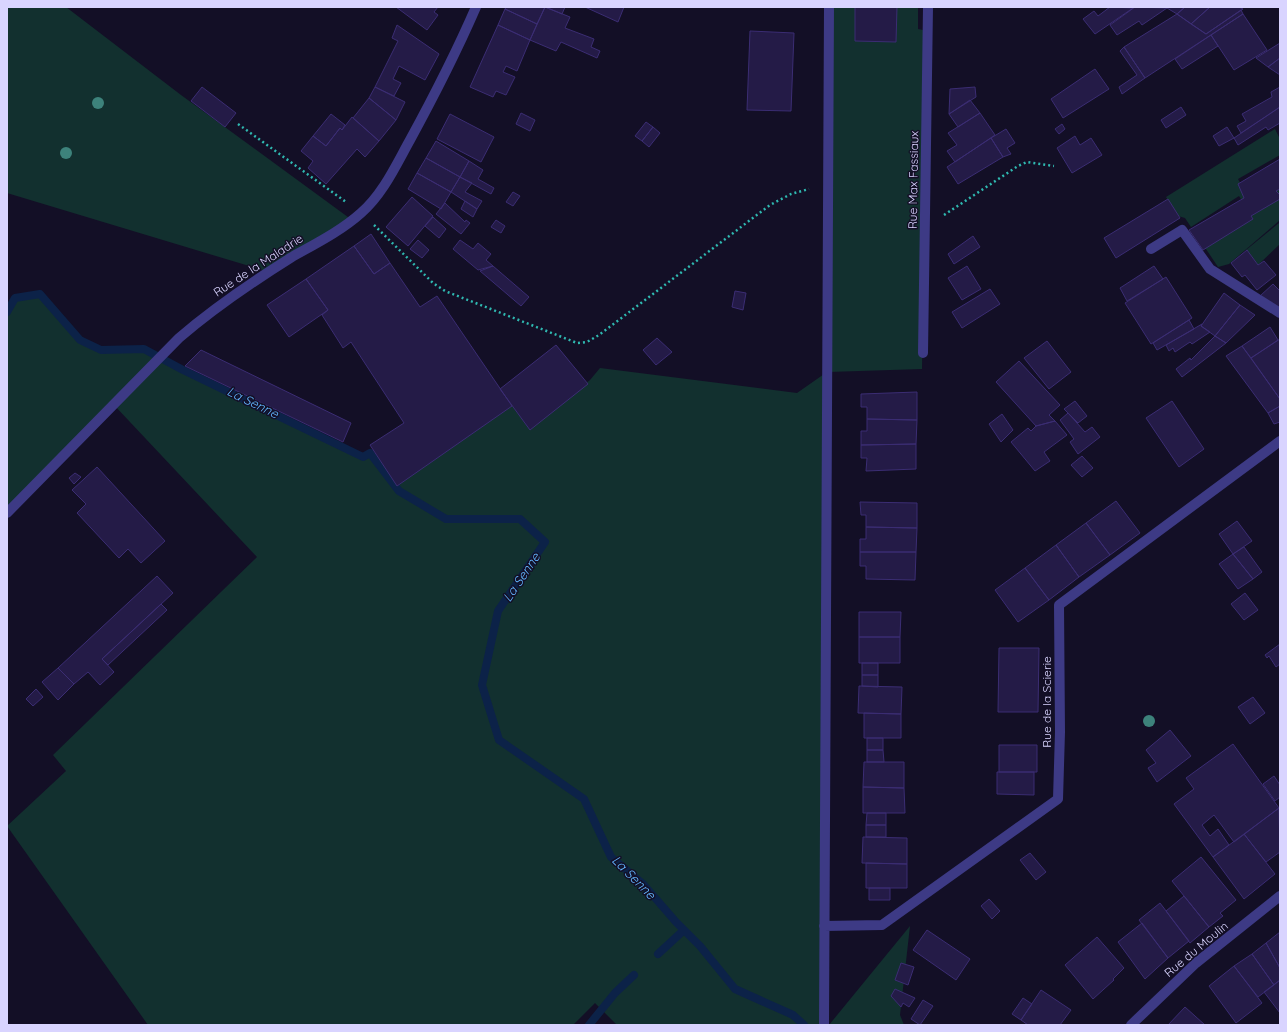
<svg xmlns="http://www.w3.org/2000/svg" width="1287" height="1032" font-family="Quicksand,sans-serif">
<style>
.green{fill:#12302f}
.lines{fill:none;stroke-linecap:round;stroke-linejoin:round}
.stream{stroke:#0c2248;stroke-width:8}
.building{fill:#241b47;stroke:#3b2d73}
.path{stroke:#2fb8b0;stroke-width:2.5;stroke-dasharray:2 3;stroke-linecap:butt}
.minor{stroke:#3d3a85;stroke-width:10}
.tree{fill:#3d827b}
.labels{text-anchor:middle;dominant-baseline:central;stroke-width:3;stroke-linejoin:round;paint-order:stroke}
.street-label{font-size:12px;fill:#d9d4ff;stroke:#130f26}
.water-label{font-size:13px;font-style:italic;fill:#62b6ff;stroke:#130f26}
</style>
<rect width="100%" height="100%" fill="#130f26"/>
<path class="green" d="M7,7H66L181,95L352,220L269,272L7,193Z
M829,7H918V29L928,31L922,369L828,372L824,1025H617L595,1003L573,1025H148L7,826L66,771L53,755L257,557L114,405L7,513V312L15,298L40,294L80,340L101,350L144,349L183,370L362,457L370,453L393,483L510,402L534,425L590,380L600,368L797,393L827,372Z
M1275,129L1280,139V155L1238,179L1245,192L1280,176V220L1229,264L1218,267L1204,246L1252,216L1239,196L1191,227L1185,218L1178,216L1166,197Z
M1279,223L1280,244L1258,265L1246,250Z
M910,926L900,1015L904,1025H829Z"/>
<g class="lines">
<path class="stream" d="M7,312L15,298L40,294L80,340L101,350L144,349L183,370L363,457L370,453L399,491L446,519H520L545,542L498,611L482,685L499,740L584,799L611,857L643,884L676,922L700,946L735,989L793,1015L804,1025
M658,954L684,930
M589,1025L615,993L634,975"/>
</g>
<path class="building" d="M396,7H438L434,12L438,15L427,30Z
M506,7H545L537,24L505,9Z
M545,7H565L562,14Z
M545,7L570,17L565,28L594,39L591,47L600,51L597,58L561,42L556,51L530,40Z
M585,7H624L618,22Z
M855,7H897L896,42L855,41Z
M1110,7L1133,8L1095,34L1083,19L1094,11L1098,16Z
M1135,7L1167,8L1142,25L1139,21L1117,35L1110,25Z
M1169,7H1185L1177,14L1167,8Z
M1185,7H1210L1191,24L1177,14Z
M1210,7H1239L1243,9L1206,34L1191,24Z
M505,9L537,24L530,40L498,25Z
M1241,10L1243,14L1145,78L1124,47L1177,14L1206,34Z
M1243,14L1267,50L1234,70L1211,35Z
M397,25L439,54L425,80L399,66L393,79L401,83L394,96L375,87L398,41L392,38Z
M498,25L530,40L517,71L506,66L503,72L515,77L506,95L496,91L493,97L470,87Z
M750,31L794,33L791,111L747,110Z
M1211,35L1218,46L1182,69L1175,59Z
M1280,43V58L1268,67L1256,58Z
M1124,47L1145,78L1122,94L1119,87L1137,75L1120,51Z
M1280,58V75L1268,67Z
M1095,69L1109,89L1063,118L1051,99Z
M202,87L236,113L225,127L191,101Z
M375,87L405,102L396,120L369,98Z
M975,87L976,97L949,114L950,89Z
M1280,87V107L1241,133L1237,126L1246,121L1242,114L1272,97L1271,92Z
M369,98L396,120L379,141L353,118Z
M970,100L980,113L958,127L949,114Z
M1181,107L1186,115L1166,128L1161,120Z
M1280,107V123L1268,130L1266,127L1238,145L1234,138Z
M521,113L535,120L530,131L516,124Z
M980,113L995,135L955,162L947,151L957,145L948,133Z
M331,114L345,125L342,130L340,128L326,146L313,136Z
M450,114L494,137L481,162L437,139Z
M352,117L379,141L365,157L357,149L326,184L308,168L313,161L301,151L313,136L326,146L340,128L342,130Z
M646,122L653,127L642,141L635,136Z
M1062,124L1065,129L1059,134L1055,129Z
M653,127L660,133L649,147L642,141Z
M1227,127L1234,138L1219,146L1213,136Z
M1006,129L1015,143L1007,148L1011,154L1003,157L991,138Z
M1075,136L1080,145L1091,138L1102,155L1072,173L1057,148Z
M991,138L1003,157L958,184L947,167Z
M436,141L469,161L460,177L426,158Z
M426,158L460,177L451,192L417,173Z
M1280,159V189L1276,191L1280,195V199L1251,216L1253,219L1203,250L1189,230L1244,198L1238,184Z
M469,161L483,170L478,179L494,188L491,194L460,177Z
M417,173L451,192L441,209L408,189Z
M460,177L472,183L465,192L482,201L477,209L451,192Z
M513,192L520,196L513,206L506,202Z
M412,197L433,216L408,246L386,227Z
M1168,199L1180,218L1116,258L1104,238Z
M465,201L477,209L473,217L461,209Z
M445,203L465,222L466,220L470,223L461,234L436,214Z
M433,217L446,229L439,238L425,226Z
M496,220L505,226L501,233L491,227Z
M371,234L390,263L374,274L354,246Z
M973,236L980,247L954,264L948,254Z
M418,240L429,250L422,258L410,249Z
M460,240L473,249L478,243L491,254L486,260L493,266L478,270L453,249Z
M354,246L374,274L390,263L420,307L437,296L512,406L397,486L370,445L404,423L351,342L343,348L322,315L328,310L306,279Z
M1247,250L1258,265L1264,261L1276,275L1257,290L1245,275L1242,277L1231,263Z
M493,266L529,297L521,306L480,271Z
M967,266L981,289L962,300L948,278Z
M1154,266L1163,279L1127,301L1120,288Z
M1166,277L1192,318L1151,344L1125,303Z
M306,279L328,310L289,337L267,305Z
M1273,284L1280,291V310L1260,296Z
M990,289L1000,304L962,328L952,312Z
M735,291L746,293L743,310L732,307Z
M1224,293L1240,305L1215,336L1201,326Z
M1240,305L1255,315L1226,343L1215,336Z
M1189,320L1194,329L1157,350L1153,343Z
M1202,324L1201,326L1210,332L1192,344L1190,342L1175,352L1173,348L1169,351L1166,345Z
M1270,327L1278,340L1251,358L1242,346Z
M1215,336L1226,343L1182,377L1176,369L1190,358L1191,360Z
M657,338L672,352L656,365L643,350Z
M1280,339V399L1251,358Z
M1047,341L1071,372L1049,389L1024,358Z
M556,345L588,384L530,430L500,389Z
M1242,346L1280,399V406L1268,413L1226,356Z
M201,350L351,423L343,442L185,366Z
M1019,361L1060,405L1049,415L1055,421L1036,426L996,382Z
M917,392V420L867,419V407H861V394Z
M1075,401L1087,416L1078,423L1064,409Z
M1172,401L1204,449L1179,467L1146,418Z
M1280,406V422L1274,424L1268,413Z
M1068,413L1085,432L1092,427L1100,437L1078,454L1070,442L1074,439L1060,420Z
M1002,414L1013,430L1001,442L989,424Z
M867,419L917,420L916,444L861,445V431H867Z
M1055,421L1067,435L1044,452L1050,461L1035,471L1011,442L1028,428L1031,431L1036,426Z
M916,444V469L866,471L867,458H861V445Z
M1082,456L1093,468L1082,477L1071,465Z
M97,467L165,541L141,563L128,549L119,558L77,513L86,504L72,490Z
M75,473L81,477L74,484L69,478Z
M1116,501L1140,533L1110,555L1086,523Z
M860,502L917,503V528L866,527V515H861Z
M1237,521L1252,541L1233,554L1219,534Z
M1086,523L1110,555L1079,577L1056,545Z
M866,527L917,528L916,552H860V539H866Z
M1056,545L1079,577L1049,600L1025,568Z
M1244,547L1262,572L1253,579L1233,554Z
M860,552H916L915,580L866,579V566H860Z
M1233,554L1253,579L1238,589L1219,564Z
M1025,568L1049,600L1018,622L995,590Z
M157,576L173,593L102,659L114,672L100,685L88,672L74,684L58,668Z
M1245,593L1258,610L1244,620L1231,604Z
M161,604L167,610L108,665L102,659Z
M859,612H901L900,637H859Z
M859,637H900V663H859Z
M1280,644V664L1276,667L1269,656L1267,658L1265,655Z
M999,648H1039L1038,712H998Z
M862,663H878V675H862Z
M58,668L74,684L58,700L42,682Z
M862,675H878V687L862,686Z
M859,686L902,687L901,714L858,713Z
M36,689L43,697L33,706L26,699Z
M1253,697L1265,713L1250,724L1238,707Z
M864,713L901,714V738H864Z
M1170,730L1191,756L1157,782L1148,768L1156,763L1146,750Z
M867,738H883V750H867Z
M1233,744L1279,808L1234,842L1214,815L1202,825L1210,836L1218,829L1229,845L1213,857L1174,804L1194,789L1186,778Z
M999,745H1037V772H999Z
M867,750H883L884,762H867Z
M864,762H904V788L863,787Z
M997,772H1034V795L997,794Z
M1274,776L1280,785V797L1275,801L1263,784Z
M863,787L904,788L905,813H863Z
M1279,808L1280,852L1266,862L1244,834Z
M867,813H886V825H866Z
M866,825H886V837H866Z
M1244,834L1275,874L1244,899L1213,857Z
M863,837L907,838V864L862,863Z
M1030,853L1046,872L1036,880L1020,860Z
M1201,857L1236,900L1220,913L1223,916L1209,927L1172,881Z
M866,863L907,864V888H866Z
M869,888H890V900H869Z
M1184,896L1209,927L1190,943L1166,911Z
M989,899L1000,911L992,919L981,906Z
M1160,903L1189,941L1168,958L1139,920Z
M1142,923L1168,958L1145,979L1118,942Z
M927,930L970,959L956,980L913,950Z
M1280,932V968L1266,943Z
M1097,937L1124,968L1113,979L1114,980L1093,999L1065,965Z
M1266,943L1280,968V980L1274,985L1252,954Z
M1252,954L1274,985L1258,997L1234,966Z
M901,963L914,967L908,985L895,980Z
M1234,966L1262,1003L1236,1023L1209,986Z
M1280,980V1013L1264,992Z
M895,989L915,998L909,1007L903,1003L901,1007L891,996Z
M1041,990L1071,1010L1060,1025H1028L1021,1020Z
M1023,998L1032,1004L1021,1020L1012,1014Z
M923,1000L933,1006L920,1025L911,1019Z
M1185,1007L1205,1025H1168Z"/>
<g class="lines">
<path class="path" d="M238,124L346,202
M944,215L1018,166L1027,162L1054,166
M374,225L433,283L445,291L577,343L587,342L599,335L770,205L791,194L809,189"/>
<path class="minor" d="M1151,249L1182,230L1210,269L1280,313
M923,353L928,7
M7,513L179,338C214,308 252,282 292,257C315,244 341,231 361,213C383,194 396,165 410,140C434,96 456,53 476,7
M824,926L882,925L1058,799L1060,732L1059,605L1280,441
M824,1025L829,7
M1131,1025L1196,963L1280,896"/>
</g>
<g class="tree">
<circle cx="98" cy="103" r="6"/>
<circle cx="66" cy="153" r="6"/>
<circle cx="1149" cy="721" r="6"/>
</g>
<g class="labels">
<g class="street-label">
<text transform="translate(913 180) rotate(-89)">Rue Max Fassiaux</text>
<text transform="translate(258 265) rotate(-33)">Rue de la Maladrie</text>
<text transform="translate(1046 702) rotate(-90)">Rue de la Scierie</text>
<text transform="translate(1196 949) rotate(-40)">Rue du Moulin</text>
</g>
<g class="water-label">
<text transform="translate(253 402) rotate(26)">La Senne</text>
<text transform="translate(521 577) rotate(-56)">La Senne</text>
<text transform="translate(634 877) rotate(45)">La Senne</text>
</g>
</g>
<rect width="1287" height="1032" fill="none" stroke="#d9d4ff" stroke-width="16"/>
</svg>
